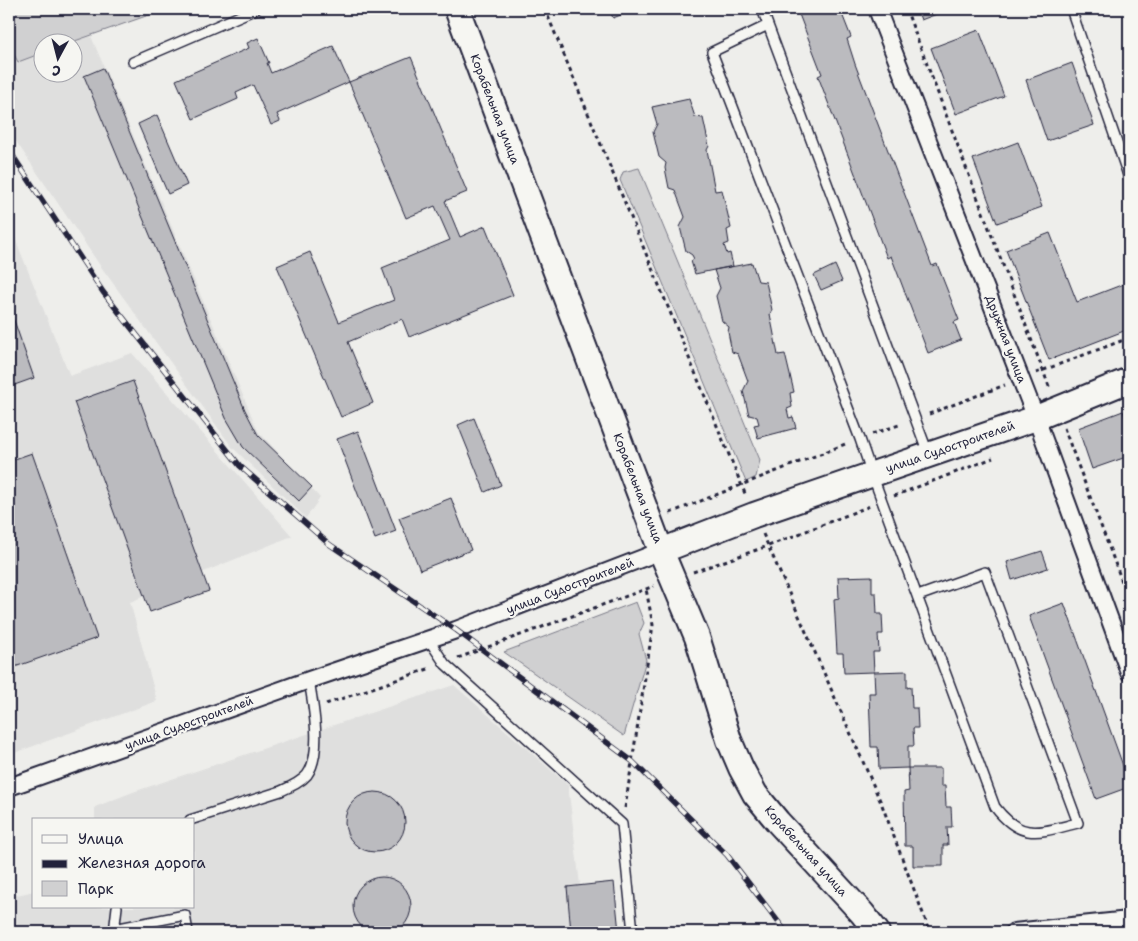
<svg xmlns="http://www.w3.org/2000/svg" width="1138" height="941" font-family="'Shantell Sans',sans-serif">
<style>
.built{fill:#dfdfde}
.green{fill:#d0d0d1;stroke:#797986}
.building{fill:#bbbbbf;stroke:#22223b}
.lines{fill:none;stroke-linecap:round;stroke-linejoin:round}
.lane-casing{stroke:#22223b;stroke-width:12}
.street-casing{stroke:#22223b;stroke-width:20}
.secondary-casing{stroke:#22223b;stroke-width:28}
.path{stroke:#22223b;stroke-width:3;stroke-dasharray:4 4;stroke-linecap:butt}
.lane{stroke:#f6f6f2;stroke-width:9}
.street{stroke:#f6f6f2;stroke-width:16}
.secondary{stroke:#f6f6f2;stroke-width:24}
.rail-casing{stroke:#22223b;stroke-width:5.5}
.rail{stroke:#f6f6f2;stroke-width:4;stroke-dasharray:11;stroke-linecap:butt}
.labels{text-anchor:middle;dominant-baseline:central;stroke-width:4.5;stroke-linejoin:round;paint-order:stroke}
.street-label{font-size:12px;fill:#22223b;stroke:#f6f6f2}
</style>
<rect width="100%" height="100%" fill="#eeeeeb"/>
<filter id="ink" filterUnits="userSpaceOnUse"><feTurbulence type="fractalNoise" baseFrequency=".02" numOctaves="2"/><feDisplacementMap in="SourceGraphic" scale="10" xChannelSelector="R" yChannelSelector="G"/><feConvolveMatrix kernelMatrix="1 2 1 2 8 2 1 2 1" color-interpolation-filters="sRGB"/></filter>
<g filter="url(#ink)">
<path class="built" d="M91,36L258,431L320,498L306,518L232,447L99,264L9,131V45L18,62L42,53V72H72V42Z
M9,223L70,376L132,353L292,536L130,602L157,701L9,755Z
M454,685L568,785L580,885L614,882L619,932H9V897L34,891V907H194V820H95V807L133,792Z"/>
<path class="green" d="M9,9H166L72,42H42V53L18,62L9,45Z
M639,168L760,460L756,477L746,482L620,180L623,172Z
M636,602L644,623L639,634L646,660L624,736L504,652Z"/>
<path class="building" d="M609,9H636L613,18Z
M797,9H840L851,37L847,39L855,64L932,266L937,264L959,320L954,322L961,340L928,353L891,256L887,258L818,76L822,74Z
M917,9H950L921,20Z
M979,30L1004,96L956,114L931,48Z
M258,38L269,63H267L271,73L333,46L349,82L277,114L280,121L271,125L253,85L236,93L238,99L193,119L176,80L249,48L247,43Z
M411,57L467,192L445,201L460,237L485,226L513,295L409,337L402,319L348,342L373,403L341,417L277,266L310,252L339,322L394,300L382,268L450,240L435,206L406,218L349,82Z
M1072,63L1094,125L1047,141L1026,80Z
M103,68L245,410L258,435L312,487L299,501L243,447L226,418L84,76Z
M689,99L695,117L703,118L709,146L707,150L715,191L722,190L731,228L727,230L729,243L724,245L727,254L730,253L733,266L695,274L691,261L694,259L692,255L686,251L680,227L685,217L675,190L669,188L665,168L666,163L659,157L653,132L657,124L652,107Z
M157,115L187,185L168,194L138,124Z
M1018,142L1042,207L997,223L973,159Z
M1050,233L1077,302L1129,282V329L1049,360L1006,250Z
M752,263L758,281L766,282L772,310L770,314L778,355L785,354L794,392L790,393L792,407L787,409L789,418L793,417L796,428L758,438L754,425L759,424L757,417L749,415L743,391L748,381L738,354L732,352L728,332L729,327L722,321L716,296L720,288L714,270Z
M835,265L842,281L821,290L814,275Z
M9,306L34,378L9,387Z
M133,381L209,591L150,612L74,402Z
M1123,411L1129,429V456L1092,469L1078,428Z
M474,418L501,485L485,492L458,425Z
M358,431L396,531L375,539L337,439Z
M32,453L97,638L9,669V461Z
M451,498L471,550L420,570L399,518Z
M1042,551L1048,568L1012,580L1007,562Z
M872,576V593H876L877,614H882L883,634H878L879,652H873L874,672L844,673L843,653H837L834,599L839,598L838,577Z
M1064,603L1129,782V787L1096,799L1029,616Z
M907,671V688L911,687L912,708H917L918,728H913L914,746H908V768L879,769L878,747H871L869,693H875L874,672Z
M908,768H941V786H945L946,807H951L952,827H947L948,845H943V866H913V846H905L904,792L909,791Z
M345 822a30 30 0 1 1 60 0a30 30 0 1 1-60 0Z
M353 906a29 29 0 1 1 58 0a29 29 0 1 1-58 0Z
M614,882L619,932H571L567,887Z"/>
<g class="lines">
<g class="lane-casing">
<path id="lane" d="M762,9L928,453
M1071,9L1129,178
M768,25L712,52L860,439L872,474L995,807C1022,842 1040,832 1078,823L985,572L918,596
M133,62L256,9
M429,640L445,664L622,824L633,932
M190,820L281,791C290,787 300,783 307,775C323,753 313,705 309,680
M114,929L185,915L188,932
M114,932L117,907"/>
</g>
<g class="street-casing">
<path id="street" d="M877,9L1036,418L1129,672
M9,787L309,680L456,630L661,551
M1014,932L1129,920"/>
</g>
<g class="secondary-casing">
<path id="secondary" d="M457,9L661,551L697,637L729,740L741,768L755,794L778,822L862,913L877,932
M661,551L754,515L1036,418L1129,380"/>
</g>
<path class="path" d="M545,9L746,496
M906,9L1050,389
M1036,373L1129,338
M929,414L1005,385
M1064,428L1129,600
M872,434L902,424
M894,496L993,458
M670,513L848,443
M763,534L882,805L930,932
M693,572L768,546L870,506
M458,658L654,586
M326,704L431,668
M625,808L653,625L646,589"/>
<use href="#lane" class="lane"/>
<use href="#street" class="street"/>
<use href="#secondary" class="secondary"/>
<g class="rail-casing">
<path id="rail" d="M9,150L103,292L240,466L329,544L456,630L632,761L727,855L786,932"/>
</g>
<use href="#rail" class="rail"/>
</g>
</g>
<g class="labels">
<g class="street-label">
<text transform="translate(495 109) rotate(69)">Корабельная улица</text>
<text transform="translate(1006 339) rotate(69)">Дружная улица</text>
<text transform="translate(950 447) rotate(-19)">улица Судостроителей</text>
<text transform="translate(638 488) rotate(69)">Корабельная улица</text>
<text transform="translate(570 586) rotate(-21)">улица Судостроителей</text>
<text transform="translate(189 723) rotate(-20)">улица Судостроителей</text>
<text transform="translate(806 851) rotate(48)">Корабельная улица</text>
</g>
</g>
<rect width="1138" height="941" fill="none" stroke="#f6f6f2" stroke-width="30"/>
<rect x="15" y="15" width="1108" height="911" fill="none" stroke="#22223b" stroke-width="2" filter="url(#ink)"/>
<rect x="32" y="818" width="162" height="90" fill="#f6f6f2" stroke="#a1a1a9"/>
<rect x="42" y="835" width="25" height="8" fill="#f6f6f2" stroke="#a1a1a9"/>
<text x="78" y="844" font-size="15" fill="#22223b">Улица</text>
<rect x="42" y="860" width="25" height="8" fill="#22223b" stroke="#a1a1a9"/>
<text x="78" y="868" font-size="15" fill="#22223b">Железная дорога</text>
<rect x="42" y="881" width="25" height="15" fill="#d0d0d1" stroke="#a1a1a9"/>
<text x="78" y="894" font-size="15" fill="#22223b">Парк</text>
<g transform="translate(58 58) rotate(187)"><circle r="24" fill="#f6f6f2" stroke="#a1a1a9"/>
<path d="M0-4L9 19L0 12L-9 19Z" fill="#22223b"/>
<text y="-8" font-size="14" font-weight="bold" text-anchor="middle" fill="#22223b">С</text>
</g>
</svg>
